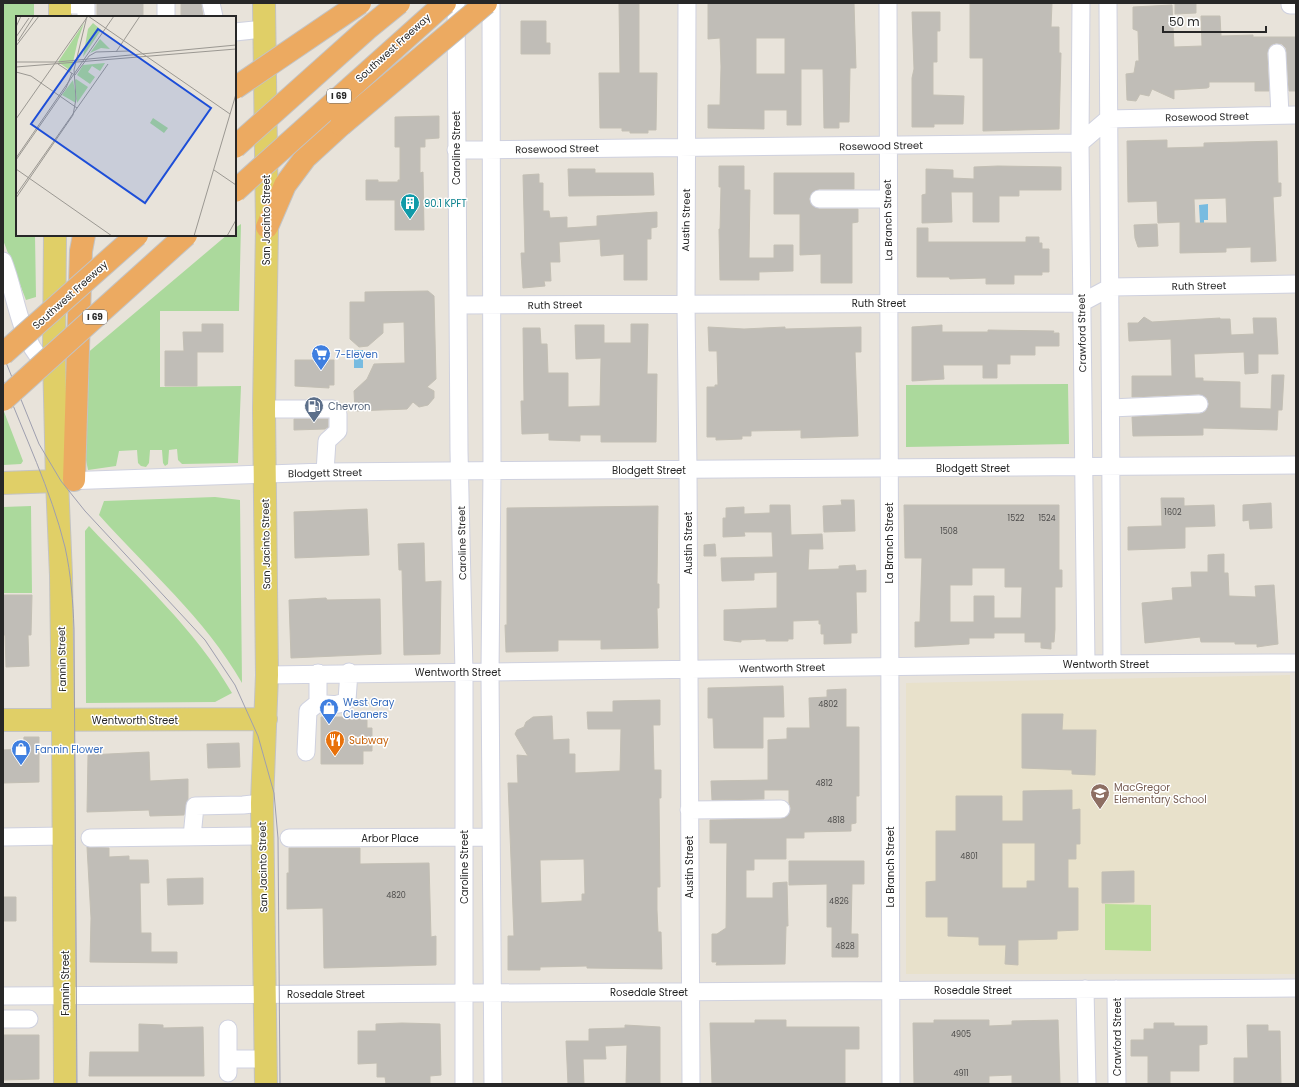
<svg xmlns="http://www.w3.org/2000/svg" width="1299" height="1087" font-family="Poppins,sans-serif">
<style>
.education{fill:#e8e1cb}
.green{fill:#abd99c}
.pitch{fill:#bbe098}
.water{fill:#77bbe0}
.building{fill:#c0bdb7;stroke:#c3bfb4;fill-rule:evenodd}
.lines{fill:none;stroke-linecap:round;stroke-linejoin:round}
.minor-casing{stroke:#cfd1df;stroke-width:19}
.major-casing{stroke:#c3c3c3;stroke-width:24}
.highway-casing{stroke:#c3c3c3;stroke-width:24}
.minor{stroke:#fff;stroke-width:17}
.major{stroke:#e0cf67;stroke-width:22}
.highway{stroke:#ecaa61;stroke-width:22}
.tram{stroke:#9e9faf;stroke-width:1}
.highway-bridge-casing{stroke:#c3c3c3;stroke-width:24;stroke-linecap:butt}
.highway-bridge{stroke:#ecaa61;stroke-width:22}
.labels{text-anchor:middle;dominant-baseline:central;stroke-width:3;stroke-linejoin:round;paint-order:stroke}
.number-label{font-size:8px;fill:#4d4c4b}
.shield{fill:#fff;stroke:#686868;stroke-width:1}
.shield-label{font-size:9px;font-weight:bold;fill:#272727}
.street-label{font-size:10px;fill:#272727;stroke:#fff}
.culture-label{font-size:10px;fill:#0d838f;stroke:#fff;text-anchor:start}
.shop-label{font-size:10px;fill:#366cbe;stroke:#fff;text-anchor:start}
.service-label{font-size:10px;fill:#4e5e75;stroke:#fff;text-anchor:start}
.food-label{font-size:10px;fill:#c56008;stroke:#fff;text-anchor:start}
.education-label{font-size:10px;fill:#785e54;stroke:#fff;text-anchor:start}
.inset-road{fill:none;stroke:#9b9892;stroke-width:1}
.view{fill:#1d4ed8;fill-opacity:0.15;stroke:#1d4ed8;stroke-width:2}
.inset-edge{fill:none;stroke:#272727;stroke-width:2}
</style>
<rect width="100%" height="100%" fill="#e8e3da"/>
<path class="education" d="M1290,675L1296,974H906V683Z"/>
<path class="green" d="M3,3H34V17H17V235H35L36,297L26,300L3,240Z
M241,224L239,311H160V387L241,386L238,463L182,464L178,460L177,449L169,450L168,464L165,466L163,463L162,450H150L149,463L146,467L141,466L138,463L137,450L119,451L116,466L88,470L86,460L85,355L227,235H235V228Z
M1068,384L1069,444L906,447V385Z
M3,409L23,461L21,464L3,465Z
M215,497L240,500L242,683C205,618 148,570 99,515L104,501Z
M31,506L32,593H3V507Z
M89,526C139,579 195,629 232,693L215,702L86,703L85,531Z"/>
<path class="pitch" d="M1105,904L1151,905V951L1105,950Z"/>
<path class="water" d="M1208,204V220H1204V223H1200L1199,205Z
M354,350H363V368H354Z"/>
<path class="building" d="M97,3H143V17H97Z
M181,3H201L203,17H181Z
M619,3H639V73H657L656,130H648V133H630V131H622V128H600L599,73H620Z
M708,3H854L856,68H850L849,122H839V128H824L823,69H801V125H787V110H764V129L708,128V105H720L721,67L720,38L708,39ZM756,38H785V74H756Z
M970,3H1052L1051,27H1059V53H1061L1059,129L983,131V58H970Z
M1175,3H1196V13L1175,14Z
M1172,5L1174,47L1202,46L1201,16H1220L1221,36L1253,35V37H1296V91H1289L1286,48L1282,44L1276,43L1271,45L1267,53L1269,91H1255V82H1209V87L1207,88L1174,90V99L1152,89L1149,96L1140,94L1136,101L1127,100L1126,74L1134,73L1136,61H1139L1138,31L1133,29V7Z
M912,12H940V31H937V62H933V95L964,96L963,124H934V127H912V78L914,69Z
M521,21H546V43H550V54H521Z
M439,116V138L425,139V147H420V173L423,172L424,230H395V200H366V180H378V182H398V180H400V147H395V117Z
M1167,140V148L1204,147V143L1277,141L1278,183H1281V196L1273,197L1276,261L1251,262V247L1226,248V252L1180,253V222L1158,223L1157,201L1128,202L1127,141ZM1226,198L1227,223H1195L1194,199Z
M719,166H744V190H750L749,258H774V245H793V271L759,272V280H720L719,229H720L721,187H719Z
M998,166L1061,167V190H1019V196H999V222H973V192H951L952,222L922,223V195L926,194V169L953,170V178L974,179V167Z
M568,169H595V173H653L654,195L569,196Z
M774,173H854V189H819L811,194L809,199L811,204L819,209H858V222L852,223V283H821V254L800,255V214H774Z
M539,174V183H543V211H549L550,218L567,217V228L597,226V216L657,212V227L651,228V239H647V280H624V254L601,256L600,239L559,242L560,262H550L551,281H544L545,286L523,288L521,253H525L523,175Z
M1157,224L1158,246L1138,247L1135,238L1134,225Z
M917,228H928V242H1026V237H1039V243H1042V249H1049V272H1042V275H1014V284H986V278L950,279L949,277H917Z
M428,291L434,296L436,379L427,387L434,391V398L428,405L419,407L413,402L407,409L355,411L354,391L367,379L374,364L405,363L404,322L383,323V333L368,346L359,347L350,339V302H365V292Z
M1144,317L1152,322L1220,318V319H1230L1231,335L1254,334L1253,318H1276L1278,354H1258V373L1245,374L1244,352L1194,354L1195,378H1203V381L1240,382V408L1271,409L1272,375H1284L1282,410H1278L1277,430L1203,428V435L1133,436L1132,417L1199,414L1205,412L1209,404L1207,398L1199,394L1132,397V376H1172L1171,339L1129,341L1128,323H1138Z
M202,324H223V352H197V386H165V351H184L183,332H202Z
M631,324H648L647,374H657L656,442H601V435H580V441L549,440V433L522,434L521,401H524L523,328H540L541,344H547L548,373H568V407L600,406L601,358L576,359L575,325H604V343H631Z
M942,325V332H988V330L1054,331L1053,333H1059V346H1035V355H1010V364H997V378H983V365H943L944,379L912,381V327Z
M708,327L744,329L785,327V329L861,327V352H855L858,436L801,438V430L751,431V436H742V439L716,440V437H707V387H715V385H718L717,351H709Z
M295,360H334V385H329V388L295,386Z
M294,419H328V427L325,429L294,430Z
M1161,498H1184V506L1214,505L1215,526L1185,527V548L1128,550V527L1162,526Z
M841,500H854L855,531L824,532L823,506L842,505Z
M1271,503L1272,528L1250,529L1249,520L1243,521V505Z
M770,505H790L791,535L822,534L823,549H809L808,570L839,569V566L855,565L856,571L866,570V592H856L857,633H851V643L824,644V634H821V624H819V620L793,621V639H788V641H766V639L741,640V642L724,640V610L777,608V572L754,573V580L722,581L721,558L773,557L772,532H744L745,536L723,537V518H726V508L744,507V514L770,513Z
M904,505H1059V570H1062V587H1055V629L1054,642H1051V649L1041,648V642H1025V633H994V638H969V644L915,647V622H920L922,558H905ZM972,568H1005V587H1022L1021,618H994V596H974V622H950V585H972Z
M658,506L657,584H659V608H657L658,648L601,649V640H558V651L506,652L505,625H507V508Z
M367,509L369,555L295,558L294,512Z
M424,543L425,582L441,581L440,654L404,655L402,570H399L398,544Z
M715,544L716,556H704V545Z
M1224,554V573H1228L1229,596L1256,597L1255,586L1274,585L1278,644L1257,647V644H1235V642H1201L1200,637L1145,643L1142,603L1173,600L1172,588L1192,587L1191,572H1208V555Z
M3,595H32L31,635H28L29,666L6,667L5,635H3Z
M326,598L327,600L380,599L381,654L291,658L289,600Z
M783,686L784,717H763V748H714L713,718H708V688Z
M846,689V727H859V796H856V823L851,824V831L804,832V838H786V859H754V870H746V898H773V883L787,882L788,926H786L785,964L716,965L717,962H712V934H717L726,928L727,843H710V820L781,819L789,814L791,808L789,803V790H764V799L712,800L711,781L768,780V740L787,739V728H810L809,698L827,697V690Z
M660,700V725H653L654,770H661V798H659L660,887H657V910L658,932H661L662,969L587,968V966L540,967V970H508V936H514L508,783H518L517,755L528,756L515,734L517,730L524,727L526,722L533,717L552,716L553,740L569,739V754H575V773L620,771L621,729H588L587,712H613V701ZM584,859L585,894H582V901L541,903L540,860Z
M1022,714H1063L1062,730H1096L1095,775L1072,774V770L1022,768Z
M321,717H367V728H372V751H363V764H321Z
M24,737H39V782L3,783V750L23,749Z
M239,743L240,767L208,768L207,744Z
M149,752L150,781L188,779V799L184,815L150,816L149,810L87,812L88,755Z
M1072,790V810L1080,809V844H1076V859H1068V888H1078V930L1057,931V939L1018,940V965L1005,964L1006,945H979V937L948,936V917H926V882L936,881V831H956V796H1002V821H1023V791ZM1002,843H1035V881H1027V888H1002Z
M87,847L109,848V857L129,856V860H148L149,883H140L141,933H151V952H177V963L90,962L91,918Z
M289,848H360V864L429,863L431,937L436,936V965L324,968L323,908L287,909V873H289Z
M789,861H864V884H852L851,934H858V957H832V927H827V884L789,885Z
M1134,871V902L1102,903V872Z
M203,878V904L168,905L167,879Z
M3,897H16V921H3Z
M755,1020H786V1027H859V1049H845V1084H712L710,1023H755Z
M934,1020H989V1026L1012,1025V1021L1058,1020L1060,1084H1012V1075L989,1076V1084H914L913,1023H934Z
M402,1023L440,1024L441,1075L430,1076V1084H386L385,1077H377V1063L358,1064V1031H376V1024Z
M1154,1023H1174V1026H1207V1044L1199,1045V1071H1170V1084L1148,1083V1056H1131V1040H1144V1029H1154Z
M139,1024L163,1025V1028L203,1027L204,1076H89L90,1052H139Z
M625,1025L660,1027V1084H626L627,1045L605,1046L606,1059H583L584,1084H568L566,1041H589V1029L625,1028Z
M1247,1025H1268V1031H1280L1281,1084H1234V1058H1248Z
M3,1035H39V1079L3,1080Z"/>
<g class="lines">
<g class="minor-casing">
<path id="minor" d="M211,3L214,17
M456,3L459,451L464,673V1084
M491,3L492,470L490,672L493,1084
M687,3L686,304L688,470L691,1084
M888,3L891,1084
M1081,3L1080,143L1086,664
M1108,3L1112,664
M1290,3V5H1296
M60,5H86V17
M166,17V3
M235,32L264,29
M1277,53L1280,115
M456,150L1080,143L1108,119L1296,115
M819,199H888
M3,261C18,298 18,345 53,371
M459,305L1081,303L1111,287L1296,284
M1111,408L1199,404
M264,409H333L338,414V431L327,441L325,472
M63,481L325,472L443,471L1296,465
M267,675L1086,664L1296,663
M318,703C328,704 339,707 347,700L349,672
M306,752L308,711L318,703V673
M689,810L781,809
M3,837L64,836
M192,837L195,806L243,805L262,803
M90,838L263,836
M289,838L490,837
M1085,989L1087,1084
M1116,989L1117,1084
M3,996L1296,988
M3,1019H29
M228,1029V1073
M228,1059H266"/>
</g>
<g class="major-casing">
<path id="major" d="M60,3V17
M264,3L267,227L264,409L267,675L262,803L266,1084
M55,235L54,355L57,481L61,575L63,720L65,1084
M3,483L57,481
M3,720L266,719"/>
</g>
<g class="highway-casing">
<path id="highway" d="M267,227L285,185L305,158L341,125
M74,480L81,251L84,235"/>
</g>
<use href="#minor" class="minor"/>
<use href="#major" class="major"/>
<use href="#highway" class="highway"/>
<path class="tram" d="M3,355L39,444L61,481L85,511L205,640L235,685L258,736L274,793L278,838L280,1084
M3,380C24,435 51,490 65,547C71,574 73,602 74,629L77,1084"/>
<g class="highway-bridge-casing">
<path id="highway-bridge" d="M235,88L360,3
M341,125L486,3
M235,147L367,29L399,3
M235,191L445,3
M3,354L137,235
M3,400L186,235"/>
</g>
<use href="#highway-bridge" class="highway-bridge"/>
</g>
<defs>
<g id="building-pin" transform="scale(1)"><path d="M0 17L-7.5 6A9.5 9.5 0 1 1 7.5 6Z" fill="#0f9aa8" stroke="#fff"/><path d="M-4-6H4V6H1V3H-1V6H-4ZM-2.5-4.3h1.7v1.8h-1.7ZM.8-4.3h1.7v1.8H.8ZM-2.5-1h1.7V.8h-1.7ZM.8-1h1.7V.8H.8Z" fill="#fff"/></g>
<g id="supermarket-pin" transform="scale(1)"><path d="M0 17L-7.5 6A9.5 9.5 0 1 1 7.5 6Z" fill="#3f7fe0" stroke="#fff"/><path d="M-6-5.5h2.5l.6 2H6L4.5 2H-2.5L-4.4-4H-6ZM-1.5 3.2a1.3 1.3 0 1 0 .1 0ZM3 3.2a1.3 1.3 0 1 0 .1 0Z" fill="#fff"/></g>
<g id="fuel-pin" transform="scale(1)"><path d="M0 17L-7.5 6A9.5 9.5 0 1 1 7.5 6Z" fill="#5c6f8a" stroke="#fff"/><path d="M-5.5-6h7V0h2V4h1.3V-2.5L3-4.5l.8-.8L6-3V5H2.5V1h-1V6h-7ZM-4.2-4.7v3.2H.2V-4.7Z" fill="#fff"/></g>
<g id="shop-pin" transform="scale(1)"><path d="M0 17L-7.5 6A9.5 9.5 0 1 1 7.5 6Z" fill="#3f7fe0" stroke="#fff"/><path d="M-5-2.5h2.3a2.7 3.5 0 0 1 5.4 0H5L5.5 6h-11ZM-1.5-2.5h3a1.5 2.3 0 0 0-3 0Z" fill="#fff"/></g>
<g id="restaurant-pin" transform="scale(1)"><path d="M0 17L-7.5 6A9.5 9.5 0 1 1 7.5 6Z" fill="#e8710a" stroke="#fff"/><path d="M-5-6h1v4h1v-4h1v4h1v-4h1v5L-1.5 .5V6h-2V.5L-5-1ZM5-6V6H3V1.5H1.5Q1.5-4 5-6Z" fill="#fff"/></g>
<g id="school-pin" transform="scale(1)"><path d="M0 17L-7.5 6A9.5 9.5 0 1 1 7.5 6Z" fill="#8d6e63" stroke="#fff"/><path d="M0-5L7-2L0 1L-7-2ZM-4 1L0 2.5L4 1V4Q0 6-4 4Z" fill="#fff"/></g>
</defs>
<g fill-rule="evenodd">
<use href="#building-pin" x="410" y="203"/>
<use href="#supermarket-pin" x="321" y="354"/>
<use href="#fuel-pin" x="314" y="406"/>
<use href="#shop-pin" x="329" y="708"/>
<use href="#restaurant-pin" x="335" y="740"/>
<use href="#shop-pin" x="21" y="749"/>
<use href="#school-pin" x="1100" y="793"/>
</g>
<g class="labels">
<g class="number-label">
<text x="1173" y="512">1602</text>
<text x="1016" y="518">1522</text>
<text x="1047" y="518">1524</text>
<text x="949" y="531">1508</text>
<text x="828" y="704">4802</text>
<text x="824" y="783">4812</text>
<text x="836" y="820">4818</text>
<text x="969" y="856">4801</text>
<text x="396" y="895">4820</text>
<text x="839" y="901">4826</text>
<text x="845" y="946">4828</text>
<text x="961" y="1034">4905</text>
<text x="961" y="1073">4911</text>
</g>
<g class="shield">
<rect x="327" y="89" width="24" height="14" rx="3"/>
<rect x="83" y="310" width="24" height="14" rx="3"/>
</g>
<g class="shield-label">
<text x="339" y="96">I 69</text>
<text x="95" y="317">I 69</text>
</g>
<g class="street-label">
<text transform="translate(393 48) rotate(-42)">Southwest Freeway</text>
<text transform="translate(1207 117) rotate(-1)">Rosewood Street</text>
<text transform="translate(881 146) rotate(-1)">Rosewood Street</text>
<text transform="translate(456 148) rotate(-90)">Caroline Street</text>
<text transform="translate(557 149) rotate(-1)">Rosewood Street</text>
<text transform="translate(266 220) rotate(-90)">San Jacinto Street</text>
<text transform="translate(686 220) rotate(-89)">Austin Street</text>
<text transform="translate(888 220) rotate(-91)">La Branch Street</text>
<text transform="translate(1199 286) rotate(-1)">Ruth Street</text>
<text transform="translate(70 295) rotate(-42)">Southwest Freeway</text>
<text x="879" y="303">Ruth Street</text>
<text transform="translate(555 305) rotate(-1)">Ruth Street</text>
<text transform="translate(1082 333) rotate(-91)">Crawford Street</text>
<text x="973" y="468">Blodgett Street</text>
<text x="649" y="470">Blodgett Street</text>
<text transform="translate(325 473) rotate(-1)">Blodgett Street</text>
<text transform="translate(462 543) rotate(-91)">Caroline Street</text>
<text transform="translate(688 543) rotate(-90)">Austin Street</text>
<text transform="translate(889 543) rotate(-90)">La Branch Street</text>
<text transform="translate(266 544) rotate(-91)">San Jacinto Street</text>
<text transform="translate(62 659) rotate(-91)">Fannin Street</text>
<text x="1106" y="664">Wentworth Street</text>
<text transform="translate(782 668) rotate(-1)">Wentworth Street</text>
<text x="458" y="672">Wentworth Street</text>
<text x="135" y="720">Wentworth Street</text>
<text x="390" y="838">Arbor Place</text>
<text transform="translate(263 867) rotate(-91)">San Jacinto Street</text>
<text transform="translate(464 867) rotate(-90)">Caroline Street</text>
<text transform="translate(689 867) rotate(-90)">Austin Street</text>
<text transform="translate(890 867) rotate(-90)">La Branch Street</text>
<text transform="translate(65 983) rotate(-90)">Fannin Street</text>
<text x="973" y="990">Rosedale Street</text>
<text x="649" y="992">Rosedale Street</text>
<text x="326" y="994">Rosedale Street</text>
<text transform="translate(1117 1037) rotate(-90)">Crawford Street</text>
</g>
<g class="culture-label">
<text x="424" y="203">90.1 KPFT</text>
</g>
<g class="shop-label">
<text x="335" y="354">7-Eleven</text>
<text x="343" y="702">West Gray<tspan x="343" dy="12">Cleaners</tspan></text>
<text x="35" y="749">Fannin Flower</text>
</g>
<g class="service-label">
<text x="328" y="406">Chevron</text>
</g>
<g class="food-label">
<text x="349" y="740">Subway</text>
</g>
<g class="education-label">
<text x="1114" y="787">MacGregor<tspan x="1114" dy="12">Elementary School</tspan></text>
</g>
</g>
<g transform="translate(16 16)">
<rect width="220" height="220" fill="#e8e3da"/>
<path d="M68,7L62,24L55,55L42,46ZM77,7L85,14L67,41L72,13ZM84,23L94,33L85,32L74,37ZM89,47L84,55L76,50L72,56L79,61L74,68L61,59L67,49ZM60,63L72,71L61,87L59,64ZM57,64L60,80V87L46,79ZM137,102L152,112L148,117L134,107Z" fill="#abd99c"/>
<path class="inset-road" d="M72,0L214,98M0,11L5,0M0,21L13,2M2,25L18,0M0,30L23,0M100,36L124,0M0,46H41L220,29M42,48L57,58M0,51L220,33M0,56L15,60L25,67M59,59L73,40L80,36L113,35M25,67L61,92M0,103L72,0M0,142L98,0M0,144L50,72L56,57M0,153L96,220M198,154L220,169M0,179L92,48M0,182L57,99L60,83L58,54L71,0M178,220L220,78M211,220L220,204"/>
<path class="view" d="M82,13L195,92L129,187L15,108Z"/>
<rect width="220" height="220" class="inset-edge"/>
</g>
<rect width="1299" height="1087" fill="none" stroke="#272727" stroke-width="8"/>
<path d="M1163 26v6h103v-6" fill="none" stroke="#272727" stroke-width="2"/>
<text x="1169" y="26" font-size="12" fill="#272727" stroke="#ffffff" stroke-width="3" paint-order="stroke">50 m</text>
</svg>
